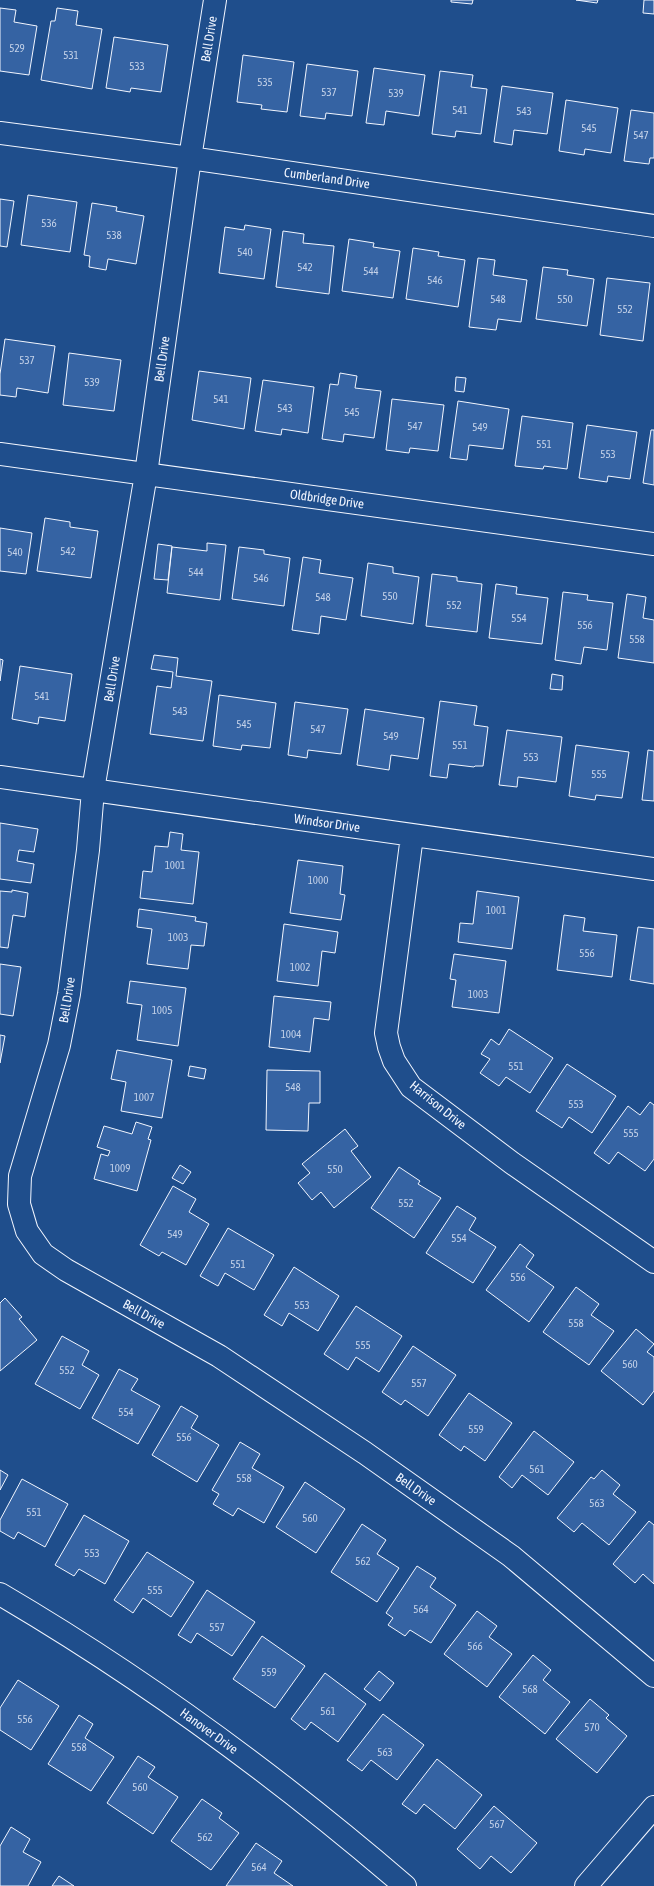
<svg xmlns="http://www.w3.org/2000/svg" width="654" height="1886" font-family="'Asap Condensed',sans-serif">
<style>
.building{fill:#3563a3;stroke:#f2f6ff}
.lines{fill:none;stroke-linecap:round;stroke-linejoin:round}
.street-casing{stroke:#f2f6ff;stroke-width:24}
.secondary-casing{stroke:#f2f6ff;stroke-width:24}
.street{stroke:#1f4e8c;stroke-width:22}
.secondary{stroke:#1f4e8c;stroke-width:22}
.labels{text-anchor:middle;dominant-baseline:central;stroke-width:3;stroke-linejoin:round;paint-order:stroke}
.number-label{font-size:11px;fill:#c3d1e8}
.street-label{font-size:13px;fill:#f2f6ff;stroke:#1f4e8c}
</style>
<rect width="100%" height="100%" fill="#1f4e8c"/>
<path class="building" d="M451,0H473L472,4L451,2Z
M576,0H598L597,3Z
M644,0H654V14L643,13Z
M0,8L16,10L14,22L37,26L29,75L0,71Z
M57,8L78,11L76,25L102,29L92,89L41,80L51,21H55Z
M114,37L168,45L161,92L131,88L130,92L106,88Z
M243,55L294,62L287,112L261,109L262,105L237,102Z
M307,64L358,71L352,116L326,113L325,119L300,116Z
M374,68L425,75L419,116L386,111L384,125L366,123Z
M440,71L473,75L471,87L487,89L481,134L456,131L455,137L432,134Z
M502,86L553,93L547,134L514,130L512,145L494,142Z
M566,100L618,108L611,153L585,149L584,155L559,151Z
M631,110L654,113V158H650L649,164L624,161Z
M28,195L77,202L70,252L21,245Z
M0,199L14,201L7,247L0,246Z
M92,203L117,207L116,211L144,216L136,264L108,259L106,270L89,267L90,256L84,255Z
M245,225L271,229L264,279L219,273L225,227L244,230Z
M283,231L304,234L303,243L334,246L329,294L276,287Z
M349,239L374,243L373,247L400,251L393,298L342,291Z
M413,248L439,252L438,256L465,260L458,307L406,299Z
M478,258L495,260L493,275L527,280L521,322L498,319L496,330L469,327Z
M543,267L568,270L567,275L594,279L587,326L536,319Z
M607,278L650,283L643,341L600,335Z
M5,339L55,346L48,393L17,388L16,397L0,395V374Z
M69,353L121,360L114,411L63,405Z
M199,371L251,378L244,429L192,420Z
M340,373L357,376L355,388L381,391L374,438L344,434L343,442L322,439L330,384L338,385Z
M456,377L466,378L464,392L455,391Z
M263,380L314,387L308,433L282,429L281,435L255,431Z
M392,399L444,405L438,451L410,448L409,453L386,450Z
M458,401L509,409L503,449L469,445L467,460L450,458Z
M522,416L573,423L567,469L544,466L543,469L515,466Z
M587,425L637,432L630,479L608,476L607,482L579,478Z
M651,430H654V485L643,483Z
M45,518L70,522V527L98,531L91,578L37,571Z
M0,528L32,533L26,574L0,571Z
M207,543L226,545L220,600L167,593L172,547L207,551Z
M158,544L172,546L168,580L154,579Z
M239,547L264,550V554L290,558L284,606L232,599Z
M303,557L321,560L319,573L353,578L346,620L321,616L319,634L292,630Z
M368,563L393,567V573L419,577L413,624L361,616Z
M432,574L457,577V581L482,584L477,632L426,626Z
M496,584L517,587L516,594L548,598L542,644L489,638Z
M563,592L588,595L587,600L613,603L607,650L584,647L581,664L555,660Z
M627,594L646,597L643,618L654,620V663L618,658Z
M154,655L178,658L176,676L212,681L203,741L150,734L157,686L171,688L173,672L151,669Z
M0,659L3,660L0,681Z
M20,666L72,674L65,721L39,717L38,724L12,719Z
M552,674L563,676L562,690L550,689Z
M219,695L276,703L270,748L242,745L241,750L213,746Z
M440,701L477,706L474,725L488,727L483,766H475L474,767L449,764L447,778L430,776Z
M295,702L348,709L341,754L308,750L307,758L288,755Z
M365,709L424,718L418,759L391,755L389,770L357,765Z
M507,730L562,737L556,782L518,777L517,787L499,785Z
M576,745L629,752L622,798L596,795L595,800L569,796Z
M648,750L654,751V801L642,800Z
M0,823L38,829L34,852L19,850L17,861L34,864L31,883L0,879Z
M170,832L183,834L181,850L199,852L193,904L140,898L143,871L152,872L155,846L168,847Z
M298,860L343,866L340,894L345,895L341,920L290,913Z
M12,890L28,893L25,917L13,915L8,948L0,947V891L12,892Z
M477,891L519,897L512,949L458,942L460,923L473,924Z
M139,909L196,917L195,921L207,923L204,946L191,945L188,969L147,964L152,929L137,927Z
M564,915L585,918L583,931L617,935L612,977L557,970Z
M284,924L338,932L335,953L322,951L318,986L277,981Z
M638,927L654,929V984L630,980Z
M454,954L506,961L499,1013L452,1007L456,980L450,979Z
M0,964L21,967L13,1016L0,1014Z
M130,981L186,988L178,1046L137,1040L142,1005L127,1003Z
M274,996L331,1002L329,1020L314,1018L310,1052L269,1047Z
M509,1029L553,1058L530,1093L506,1077L499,1086L480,1073L490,1059L481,1054L491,1039L499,1045Z
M0,1035L5,1036L0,1063Z
M117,1050L172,1060L162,1118L121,1111L126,1082L111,1079Z
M567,1064L616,1096L592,1133L569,1117L562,1128L536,1111Z
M190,1066L206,1069L204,1079L188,1076Z
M267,1070L320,1071V1103H309L308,1131L266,1130Z
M650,1102L654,1105V1159L645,1171L618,1152L609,1164L594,1153L628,1106L640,1115Z
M136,1122L152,1127L148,1139L151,1140L137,1191L94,1179L101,1154L108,1156L110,1151L97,1147L104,1126L132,1134Z
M345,1129L358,1146L351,1151L371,1177L334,1208L321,1192L312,1200L298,1183L310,1173L302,1164Z
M180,1165L191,1172L183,1184L172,1178Z
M399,1167L420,1181L418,1184L441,1198L414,1238L371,1208Z
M173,1186L196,1199L189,1212L209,1224L186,1265L162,1252L159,1256L140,1245Z
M457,1206L476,1218L469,1230L496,1247L473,1283L426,1253Z
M228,1228L274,1255L254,1290L225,1273L218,1286L200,1276Z
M520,1244L534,1255L526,1267L554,1287L529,1322L486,1290Z
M294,1267L339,1296L318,1331L289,1313L282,1326L264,1315Z
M576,1287L599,1304L591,1315L614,1331L589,1365L543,1332Z
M5,1298L22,1317L19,1319L37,1340L0,1371V1303Z
M356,1306L402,1336L379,1372L356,1357L348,1370L324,1354Z
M636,1329L654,1344L647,1352L654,1357V1391L643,1405L601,1371Z
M62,1336L89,1351L82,1365L99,1375L80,1409L35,1384Z
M413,1346L456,1375L428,1416L405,1400L401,1405L382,1392Z
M119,1369L138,1379L131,1390L160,1406L138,1444L92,1418Z
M469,1393L512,1423L485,1461L464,1446L461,1451L439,1435Z
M181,1406L198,1416L191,1428L219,1445L197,1482L152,1455Z
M534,1431L574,1462L548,1495L522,1475L512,1488L499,1477Z
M240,1442L260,1454L252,1468L284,1487L264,1523L238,1508L233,1516L213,1504L219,1494L212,1490Z
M0,1470L8,1475L0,1490Z
M602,1470L620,1485L613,1494L636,1512L609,1545L582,1523L574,1532L557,1518L591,1477L594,1479Z
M22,1479L68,1504L45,1547L18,1532L14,1539L0,1531V1520Z
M305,1482L345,1509L316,1553L276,1527Z
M84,1515L129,1541L105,1584L79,1569L74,1576L55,1565Z
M649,1521L654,1525V1584L643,1574L635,1583L613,1564Z
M362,1524L386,1540L377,1554L399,1568L377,1602L331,1572Z
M147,1552L194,1582L171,1617L143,1598L133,1613L114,1600Z
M417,1566L436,1578L430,1587L456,1605L431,1643L410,1630L405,1636L388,1625L393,1618L386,1613Z
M207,1590L255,1622L232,1656L197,1633L191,1643L178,1635Z
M477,1611L497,1626L489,1637L512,1654L487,1687L444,1654Z
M262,1636L305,1666L275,1708L233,1679Z
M533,1655L551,1670L543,1680L570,1702L545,1734L499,1697Z
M379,1671L394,1683L380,1701L364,1689Z
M325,1673L366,1704L338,1742L311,1722L305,1730L291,1719Z
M18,1680L59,1706L31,1750L0,1730V1708Z
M590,1699L609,1715L606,1718L627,1736L597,1773L556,1739Z
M383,1714L424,1745L397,1780L371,1760L362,1771L347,1760Z
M79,1715L93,1724L85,1738L114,1757L91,1791L48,1764Z
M138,1756L155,1767L148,1777L178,1797L153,1834L107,1803Z
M437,1759L482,1795L455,1829L424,1804L416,1814L402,1804Z
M202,1799L222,1813L219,1818L239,1833L211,1870L171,1841Z
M494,1806L537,1843L511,1873L491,1856L480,1869L457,1849Z
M11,1827L30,1839L23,1852L41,1862L28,1886H0V1846Z
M256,1843L282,1861L274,1873L293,1886H226Z
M59,1876L74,1886H52Z"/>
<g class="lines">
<g class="street-casing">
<path id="street" d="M215,0L190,158L146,474L93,790L88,850L69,994L59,1045L20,1176L19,1204L27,1231L43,1254L66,1270L219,1356L365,1453L511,1556L654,1676
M0,133L190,158L654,226
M0,454L654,544
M0,777L654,869
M412,836L386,1033L389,1047L394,1061L411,1087L512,1163L654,1262
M0,1594C145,1679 278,1777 405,1886"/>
</g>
<g class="secondary-casing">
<path id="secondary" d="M586,1886L654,1807"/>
</g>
<use href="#street" class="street"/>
<use href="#secondary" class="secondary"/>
</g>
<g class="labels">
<g class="number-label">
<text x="17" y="48">529</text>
<text x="71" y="55">531</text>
<text x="137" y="66">533</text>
<text x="265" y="82">535</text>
<text x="329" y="92">537</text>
<text x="396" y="93">539</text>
<text x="460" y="110">541</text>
<text x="524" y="111">543</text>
<text x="589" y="128">545</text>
<text x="641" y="135">547</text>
<text x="49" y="223">536</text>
<text x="114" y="235">538</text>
<text x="245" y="252">540</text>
<text x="305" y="267">542</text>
<text x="371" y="271">544</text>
<text x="435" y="280">546</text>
<text x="498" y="299">548</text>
<text x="565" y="299">550</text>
<text x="625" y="309">552</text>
<text x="27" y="360">537</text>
<text x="92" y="382">539</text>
<text x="221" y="399">541</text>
<text x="285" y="408">543</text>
<text x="352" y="412">545</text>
<text x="415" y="426">547</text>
<text x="480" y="427">549</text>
<text x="544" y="444">551</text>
<text x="608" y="454">553</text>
<text x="68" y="551">542</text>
<text x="15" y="552">540</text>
<text x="196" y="572">544</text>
<text x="261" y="578">546</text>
<text x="390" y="596">550</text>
<text x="323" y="597">548</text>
<text x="454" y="605">552</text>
<text x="519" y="618">554</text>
<text x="585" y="625">556</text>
<text x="637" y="639">558</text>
<text x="42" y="696">541</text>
<text x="180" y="711">543</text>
<text x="244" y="724">545</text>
<text x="318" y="729">547</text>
<text x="391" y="736">549</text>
<text x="460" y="745">551</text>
<text x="531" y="757">553</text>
<text x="599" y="774">555</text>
<text x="175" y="865">1001</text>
<text x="318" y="880">1000</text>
<text x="496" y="910">1001</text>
<text x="178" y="937">1003</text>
<text x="587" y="953">556</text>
<text x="300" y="967">1002</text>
<text x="478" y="994">1003</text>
<text x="162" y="1010">1005</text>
<text x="291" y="1034">1004</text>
<text x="516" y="1066">551</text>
<text x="293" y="1087">548</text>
<text x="144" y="1097">1007</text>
<text x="576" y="1104">553</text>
<text x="631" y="1133">555</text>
<text x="120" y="1168">1009</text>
<text x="335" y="1169">550</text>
<text x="406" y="1203">552</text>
<text x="175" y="1234">549</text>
<text x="459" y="1238">554</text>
<text x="238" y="1264">551</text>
<text x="518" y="1277">556</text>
<text x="302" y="1305">553</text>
<text x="576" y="1323">558</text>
<text x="363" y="1345">555</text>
<text x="630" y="1364">560</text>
<text x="67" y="1370">552</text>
<text x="419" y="1383">557</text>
<text x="126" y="1412">554</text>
<text x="476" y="1429">559</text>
<text x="184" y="1437">556</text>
<text x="537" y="1469">561</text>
<text x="244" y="1478">558</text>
<text x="597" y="1503">563</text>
<text x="34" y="1512">551</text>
<text x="310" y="1518">560</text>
<text x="92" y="1553">553</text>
<text x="363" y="1561">562</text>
<text x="155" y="1590">555</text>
<text x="421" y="1609">564</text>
<text x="217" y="1627">557</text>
<text x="475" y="1646">566</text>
<text x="269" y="1672">559</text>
<text x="530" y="1689">568</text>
<text x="328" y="1711">561</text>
<text x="25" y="1719">556</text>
<text x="592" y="1727">570</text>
<text x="79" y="1747">558</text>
<text x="385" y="1752">563</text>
<text x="140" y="1787">560</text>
<text x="497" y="1824">567</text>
<text x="205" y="1837">562</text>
<text x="259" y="1867">564</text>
</g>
<g class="street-label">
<text transform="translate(209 39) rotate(-81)">Bell Drive</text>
<text transform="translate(327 178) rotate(8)">Cumberland Drive</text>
<text transform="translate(162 359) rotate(-82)">Bell Drive</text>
<text transform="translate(327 499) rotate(8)">Oldbridge Drive</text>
<text transform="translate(112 679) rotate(-81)">Bell Drive</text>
<text transform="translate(327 823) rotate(8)">Windsor Drive</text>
<text transform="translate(67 1000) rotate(-81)">Bell Drive</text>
<text transform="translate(438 1105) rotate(39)">Harrison Drive</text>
<text transform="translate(144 1314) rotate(29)">Bell Drive</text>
<text transform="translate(416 1489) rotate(35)">Bell Drive</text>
<text transform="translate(209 1731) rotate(36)">Hanover Drive</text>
</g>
</g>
</svg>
